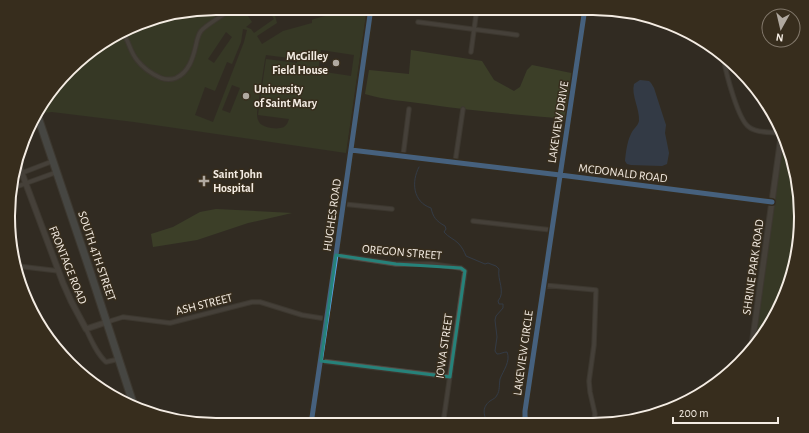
<svg xmlns="http://www.w3.org/2000/svg" width="809" height="433" font-family="'Alegreya Sans',sans-serif">
<style>
.green{fill:#3c4729;fill-rule:evenodd}
.forest{fill:#495830}
.water{fill:#374d6f}
.lines{fill:none;stroke-linecap:round;stroke-linejoin:round}
.stream{stroke:#374d6f;stroke-width:1}
.street-casing{stroke:#4c4740;stroke-width:5.5}
.secondary-casing{stroke:#4c4740;stroke-width:7}
.highway-casing{stroke:#4c4740;stroke-width:9}
.street{stroke:#5e5a54;stroke-width:3.5}
.secondary{stroke:#5e5a54;stroke-width:5}
.highway{stroke:#616768;stroke-width:7}
.cycleway-casing{stroke:#372d1d;stroke-width:8}
.cycleway{stroke:#60a3ed;stroke-width:5}
.marked{fill:none;stroke:#26827a;stroke-width:3;stroke-linejoin:round}
.poi-dot{fill:#b0a9a0;stroke:#372d1d;stroke-width:1.5}
.labels{text-anchor:middle;dominant-baseline:central;stroke-width:3;stroke-linejoin:round;paint-order:stroke}
.poi-label{font-size:12px;font-weight:bold;fill:#f4ece3;stroke:#372d1d;text-anchor:start}
.street-label{font-size:12px;fill:#f4ece3;stroke:#372d1d}
.rim{fill:none;stroke:#f4ece3;stroke-width:2}
</style>
<rect width="100%" height="100%" fill="#312c23"/>
<path class="green" d="M217,8H253L246,13L252,22L246,27L251,29L254,33L274,19L267,8H273L277,23L257,36L262,44L283,31L312,23V20L314,19L348,10V8H367L346,153L134,122L52,112L42,113L40,107L43,101L89,51L149,19ZM243,29L247,30L244,42L213,122L195,115L205,87L215,91L227,62L232,64L241,42ZM226,32L232,37L214,63L208,59ZM321,50L354,55L351,76L318,71ZM266,55L297,59V63L266,59L258,115L289,119C288,122 287,125 284,127C278,130 262,128 259,122C257,119 257,116 257,112L265,59ZM232,85L240,88L230,113L222,110Z
M778,153L790,155L794,162L799,243L773,321L751,352Z"/>
<path class="forest" d="M411,50L482,61L494,80L514,91L520,87L527,70L532,65L576,74L569,119C521,115 473,111 426,104C405,101 385,100 365,94L369,70L409,74Z
M216,209L292,213L248,223L197,240L153,247L151,234L173,227L200,212Z"/>
<path class="water" d="M640,80L649,81L651,83L654,88L663,116L666,125L665,133L669,153L667,164L662,166L631,165L627,164L625,161C626,152 627,142 631,134C633,129 638,126 639,121C640,109 631,95 634,84Z"/>
<g class="lines">
<path class="stream" d="M419,167C411,182 413,202 431,208C433,217 436,221 445,226L446,229L444,232C448,237 454,239 458,243C462,247 464,251 466,256L485,264L488,263L496,266L499,269C497,280 506,292 498,301L499,304H503V308L496,316L495,320L497,337L495,351L497,354C501,354 503,352 507,352C511,361 503,371 500,379C499,384 500,391 497,395C496,398 493,399 490,401C481,408 484,416 488,424"/>
<g class="street-casing">
<path id="street" d="M418,22L517,35
M123,33C129,41 130,52 137,60C143,68 152,74 161,78C167,80 171,80 176,78C189,72 193,58 196,45C197,40 198,35 201,31C206,25 226,13 234,8
M471,52L477,8
M724,60C726,73 738,120 749,127C756,133 770,132 779,133
M351,150L560,175L772,202
M403,156L409,109
M455,163L463,109
M14,176L53,161
M13,188L57,172
M343,204L392,209
M473,221L551,230
M336,255L396,264H432L461,268L465,271L443,424
M17,266L59,271
M543,285L596,290L594,345L589,381L590,392L595,414L593,423
M107,322L123,317L170,323L252,302H260L302,315L327,319
M86,329C91,340 97,354 106,362L119,359
M321,361L450,377
M529,424L525,417V411L585,8"/>
</g>
<g class="secondary-casing">
<path id="secondary" d="M17,160L63,283L71,301L86,329L107,322
M751,352L781,137
M311,424L336,255L371,8"/>
</g>
<g class="highway-casing">
<path id="highway" d="M37,114L90,271L134,406"/>
</g>
<use href="#street" class="street"/>
<use href="#secondary" class="secondary"/>
<use href="#highway" class="highway"/>
<g class="cycleway-casing">
<path id="cycleway" d="M351,150L560,175L772,202
M311,424L336,255L371,8
M529,424L525,417V411L585,8"/>
</g>
<use href="#cycleway" class="cycleway"/>
</g>
<path d="M0 0H809V433H0ZM336,255L396,264L461,268L465,271L450,377L321,361Z" fill="#312c23" fill-opacity=".55" fill-rule="evenodd"/>
<path class="marked" d="M336,255L396,264L461,268L465,271L450,377L321,361Z"/>
<g class="poi-dot">
<circle cx="336" cy="63" r="4"/>
<circle cx="246" cy="96" r="4"/>
<path d="M202 175h4v4h4v4h-4v4h-4v-4h-4v-4h4z"/>
</g>
<g class="labels">
<g class="poi-label">
<text x="328" y="56" text-anchor="end">McGilley<tspan x="328" dy="14">Field House</tspan></text>
<text x="254" y="89">University<tspan x="254" dy="14">of Saint Mary</tspan></text>
<text x="213" y="174">Saint John<tspan x="213" dy="14">Hospital</tspan></text>
</g>
<g class="street-label">
<text transform="translate(558 122) rotate(-81)">LAKEVIEW DRIVE</text>
<text transform="translate(623 173) rotate(7)">MCDONALD ROAD</text>
<text transform="translate(332 215) rotate(-82)">HUGHES ROAD</text>
<text transform="translate(402 252) rotate(5)">OREGON STREET</text>
<text transform="translate(97 256) rotate(71)">SOUTH 4TH STREET</text>
<text transform="translate(68 265) rotate(68)">FRONTAGE ROAD</text>
<text transform="translate(753 267) rotate(-82)">SHRINE PARK ROAD</text>
<text transform="translate(204 304) rotate(-14)">ASH STREET</text>
<text transform="translate(444 346) rotate(-82)">IOWA STREET</text>
<text transform="translate(523 353) rotate(-82)">LAKEVIEW CIRCLE</text>
</g>
</g>
<path d="M0 0H809V433H0ZM216 15H593A201 201 0 0 1 794 216V217A201 201 0 0 1 593 418H216A201 201 0 0 1 15 217V216A201 201 0 0 1 216 15Z" fill="#372d1d" fill-rule="evenodd"/>
<path class="rim" d="M216 15H593A201 201 0 0 1 794 216V217A201 201 0 0 1 593 418H216A201 201 0 0 1 15 217V216A201 201 0 0 1 216 15Z"/>
<g transform="translate(781 28) rotate(188)"><circle r="19" fill="#372d1d" stroke="#83796c"/>
<path d="M0-3L7 15L0 10L-7 15Z" fill="#b0a9a0"/>
<text y="-6" font-size="11" font-weight="bold" text-anchor="middle" fill="#f4ece3">N</text>
</g>
<path d="M673 417v6h105v-6" fill="none" stroke="#f4ece3" stroke-width="2"/>
<text x="679" y="417" font-size="12" fill="#f4ece3" stroke="#372d1d" stroke-width="3" paint-order="stroke">200 m</text>
</svg>
